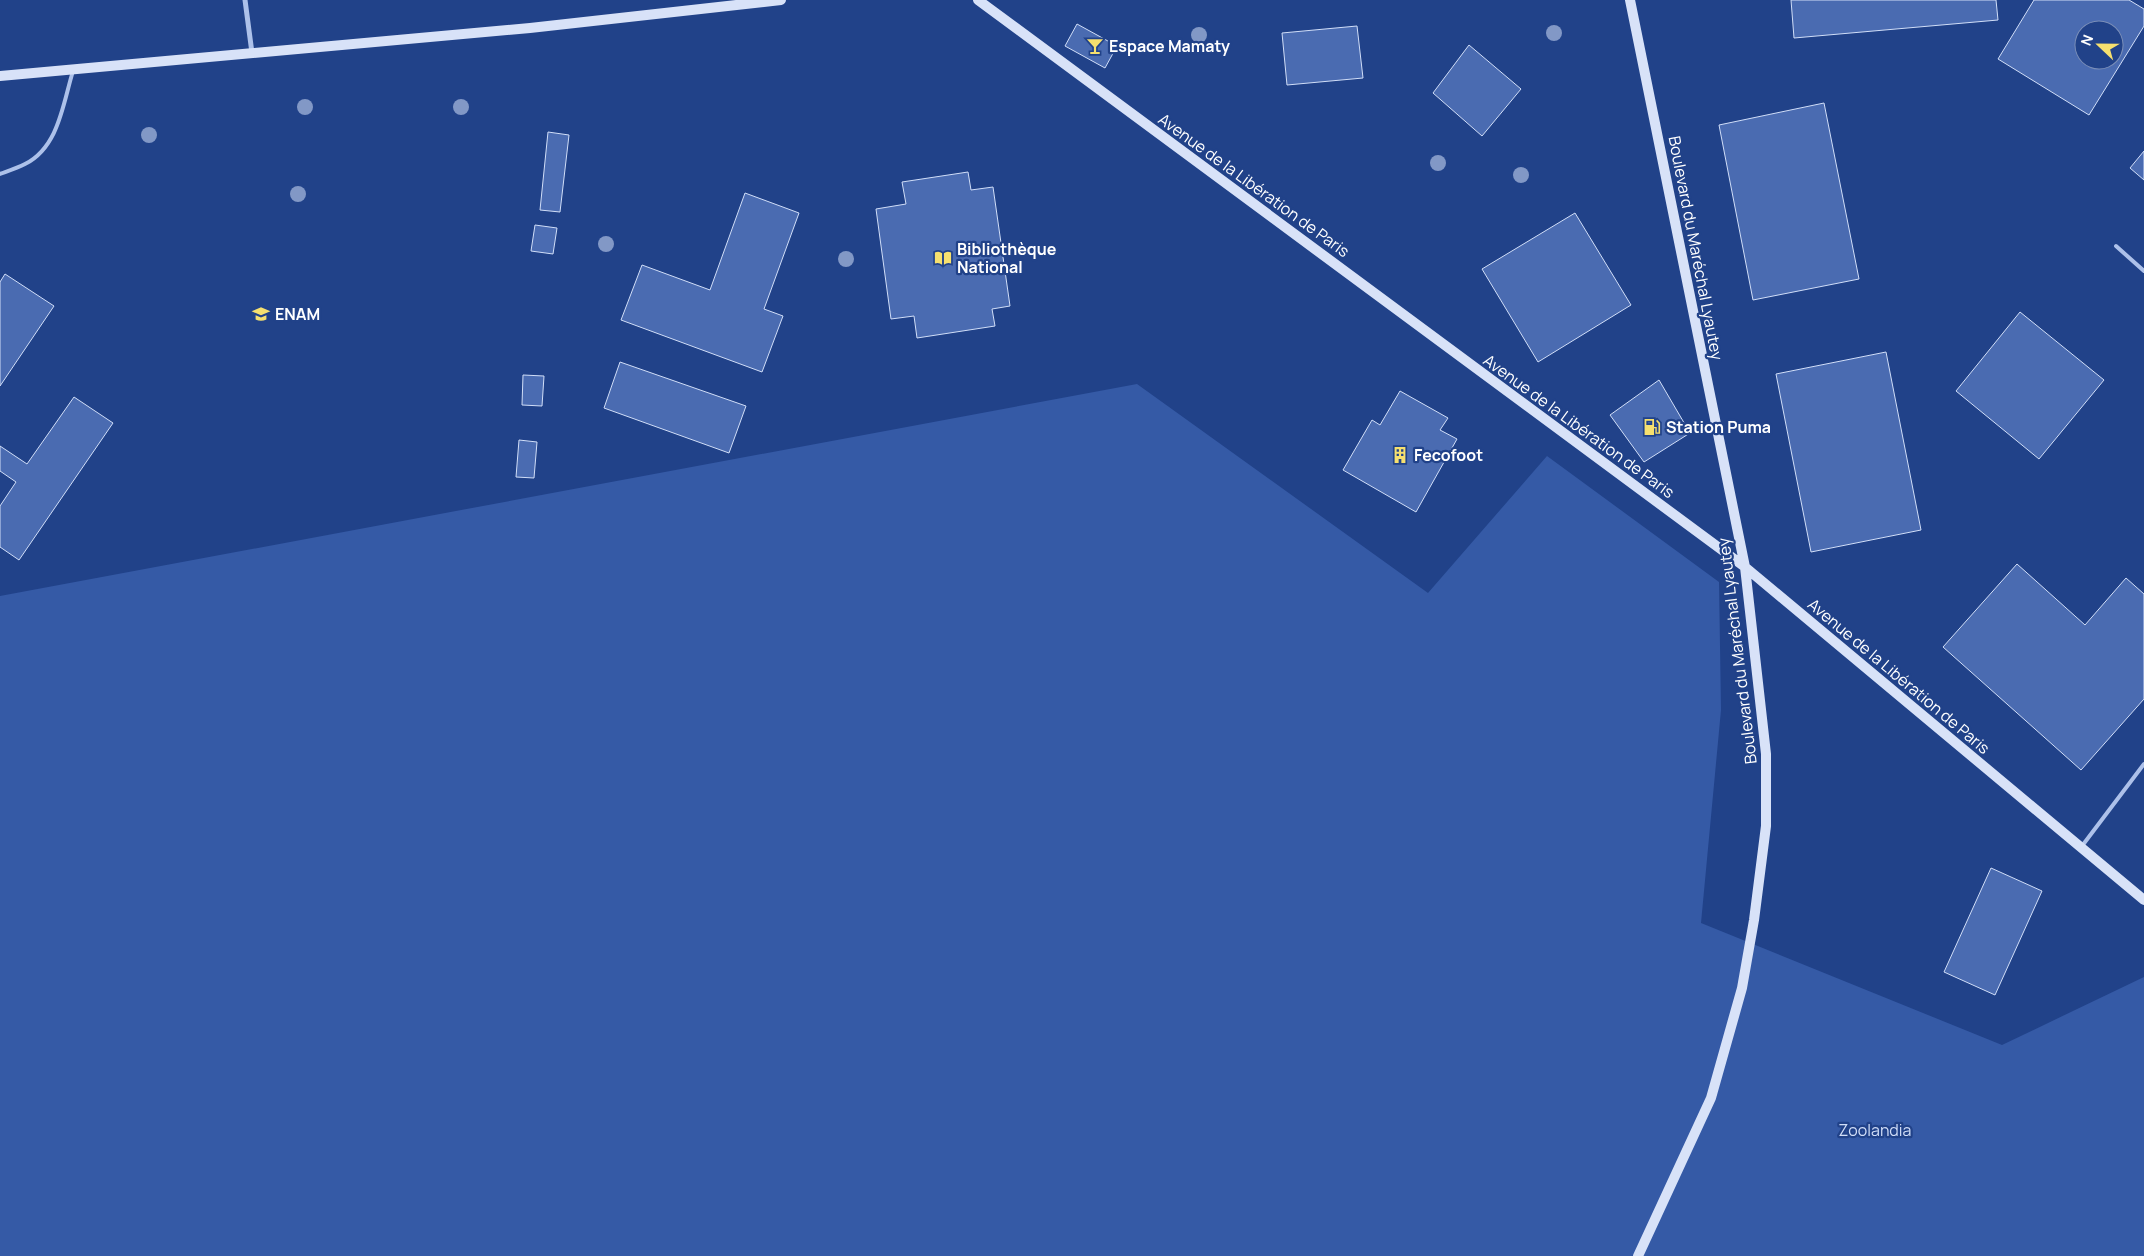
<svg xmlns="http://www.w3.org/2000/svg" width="2144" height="1256" font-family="Manrope,sans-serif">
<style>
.green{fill:#355aa6}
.building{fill:#4a6bb1;stroke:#d1def8;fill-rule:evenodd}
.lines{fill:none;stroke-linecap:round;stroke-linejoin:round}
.lane{stroke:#adc1ea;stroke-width:4}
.street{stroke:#adc1ea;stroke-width:5}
.secondary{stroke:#d8e2f8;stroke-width:10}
.tree{fill:#8298c6}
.labels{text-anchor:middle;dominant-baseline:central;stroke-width:4.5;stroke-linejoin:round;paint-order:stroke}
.poi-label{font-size:16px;font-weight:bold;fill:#fff;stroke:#214289;text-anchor:start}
.street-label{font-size:16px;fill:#fff;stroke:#214289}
.park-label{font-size:16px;fill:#d1def8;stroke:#214289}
</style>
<rect width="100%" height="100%" fill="#214289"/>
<path class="green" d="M1137,384L1428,593L1547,456L1719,582L1721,710L1701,923L2002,1045L2144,977V1256H0V596Z"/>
<path class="building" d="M1791,0H1996L1998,20L1794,38Z
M2034,0H2129L2144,9V26L2089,115L1998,59ZM2084,30H2114V60H2084Z
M1077,24L1117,46L1105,68L1065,46Z
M1357,26L1363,78L1287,85L1282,33Z
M1469,45L1521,89L1482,136L1433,93Z
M1824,103L1859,279L1753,300L1719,125Z
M548,132L569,135L560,212L540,210Z
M2144,151V180L2130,168Z
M968,172L971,190L993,187L1010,306L992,309L995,326L917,338L914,316L891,319L876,209L906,204L902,182Z
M745,193L799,213L764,309L783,316L762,372L621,320L642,265L710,290Z
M1575,213L1631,305L1538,362L1482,269Z
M535,225L557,228L553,254L531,251Z
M5,274L54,306L0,386V282Z
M2020,312L2104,380L2039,459L1956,391Z
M1886,352L1921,530L1811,552L1776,374Z
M620,362L746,406L729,453L604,408Z
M523,375L544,376L542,406L522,405Z
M1659,380L1690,433L1644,462L1610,415Z
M1400,391L1448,418L1440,430L1457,439L1416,512L1343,470L1372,420L1380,425Z
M74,397L113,423L19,560L0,547V506L16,482L0,471V446L27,464Z
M519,440L537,442L534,478L516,477Z
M2017,564L2085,625L2126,578L2144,594V699L2081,770L1943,647Z
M1991,868L2042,891L1995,995L1944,972Z"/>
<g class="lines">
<path class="lane" d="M0,174C8,171 17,168 25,164C59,147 63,103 73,71
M2116,246L2144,271
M2082,846L2144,764"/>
<path class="street" d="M245,0L252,53"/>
<path class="secondary" d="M978,0L1745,567L2144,900
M1630,0L1745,567L1766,754V826L1754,920L1742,988L1711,1098L1638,1256
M0,76L530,28L781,0"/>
</g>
<g class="tree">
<circle cx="1554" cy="33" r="8"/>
<circle cx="1199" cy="35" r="8"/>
<circle cx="305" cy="107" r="8"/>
<circle cx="461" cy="107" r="8"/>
<circle cx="149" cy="135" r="8"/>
<circle cx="1438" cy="163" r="8"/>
<circle cx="1521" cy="175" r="8"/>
<circle cx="298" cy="194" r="8"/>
<circle cx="606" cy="244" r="8"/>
<circle cx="846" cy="259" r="8"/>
</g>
<defs>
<g id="bar-bare" transform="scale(1.35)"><path d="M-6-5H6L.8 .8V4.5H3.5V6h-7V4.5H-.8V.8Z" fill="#f6e06f" stroke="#214289" stroke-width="2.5" paint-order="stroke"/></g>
<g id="library-bare" transform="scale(1.35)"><path d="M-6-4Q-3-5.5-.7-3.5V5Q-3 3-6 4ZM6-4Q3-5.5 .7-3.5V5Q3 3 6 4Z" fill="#f6e06f" stroke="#214289" stroke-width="2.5" paint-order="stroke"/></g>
<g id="university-bare" transform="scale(1.35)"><path d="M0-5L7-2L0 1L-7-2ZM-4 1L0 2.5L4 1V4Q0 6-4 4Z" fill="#f6e06f" stroke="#214289" stroke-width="2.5" paint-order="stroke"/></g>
<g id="fuel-bare" transform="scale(1.35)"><path d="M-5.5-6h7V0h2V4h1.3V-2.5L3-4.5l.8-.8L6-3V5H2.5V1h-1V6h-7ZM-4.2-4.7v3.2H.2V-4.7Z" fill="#f6e06f" stroke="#214289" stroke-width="2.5" paint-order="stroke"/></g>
<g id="building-bare" transform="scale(1.35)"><path d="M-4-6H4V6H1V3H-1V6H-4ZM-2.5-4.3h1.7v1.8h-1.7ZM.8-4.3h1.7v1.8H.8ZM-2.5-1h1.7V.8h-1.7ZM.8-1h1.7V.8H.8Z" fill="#f6e06f" stroke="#214289" stroke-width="2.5" paint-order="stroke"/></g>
</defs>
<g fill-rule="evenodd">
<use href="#bar-bare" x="1095" y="46"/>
<use href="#library-bare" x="943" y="258"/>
<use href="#university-bare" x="261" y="314"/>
<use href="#fuel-bare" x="1652" y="427"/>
<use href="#building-bare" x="1400" y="455"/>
</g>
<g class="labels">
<g class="poi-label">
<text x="1109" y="46">Espace Mamaty</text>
<text x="957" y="249">Bibliothèque<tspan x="957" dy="18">National</tspan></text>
<text x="275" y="314">ENAM</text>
<text x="1666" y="427">Station Puma</text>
<text x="1414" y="455">Fecofoot</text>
</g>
<g class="street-label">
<text transform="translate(1254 185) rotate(36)">Avenue de la Libération de Paris</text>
<text transform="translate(1696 248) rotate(79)">Boulevard du Maréchal Lyautey</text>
<text transform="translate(1579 426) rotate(36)">Avenue de la Libération de Paris</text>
<text transform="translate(1737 651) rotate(-97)">Boulevard du Maréchal Lyautey</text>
<text transform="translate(1899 676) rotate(40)">Avenue de la Libération de Paris</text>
</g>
<g class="park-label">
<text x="1875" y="1130">Zoolandia</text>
</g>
</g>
<g transform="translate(2099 45) rotate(292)"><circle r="24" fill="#214289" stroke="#7a8eb8"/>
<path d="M0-4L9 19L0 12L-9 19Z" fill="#f6e06f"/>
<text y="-8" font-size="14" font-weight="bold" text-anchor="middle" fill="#ffffff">N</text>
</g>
</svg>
